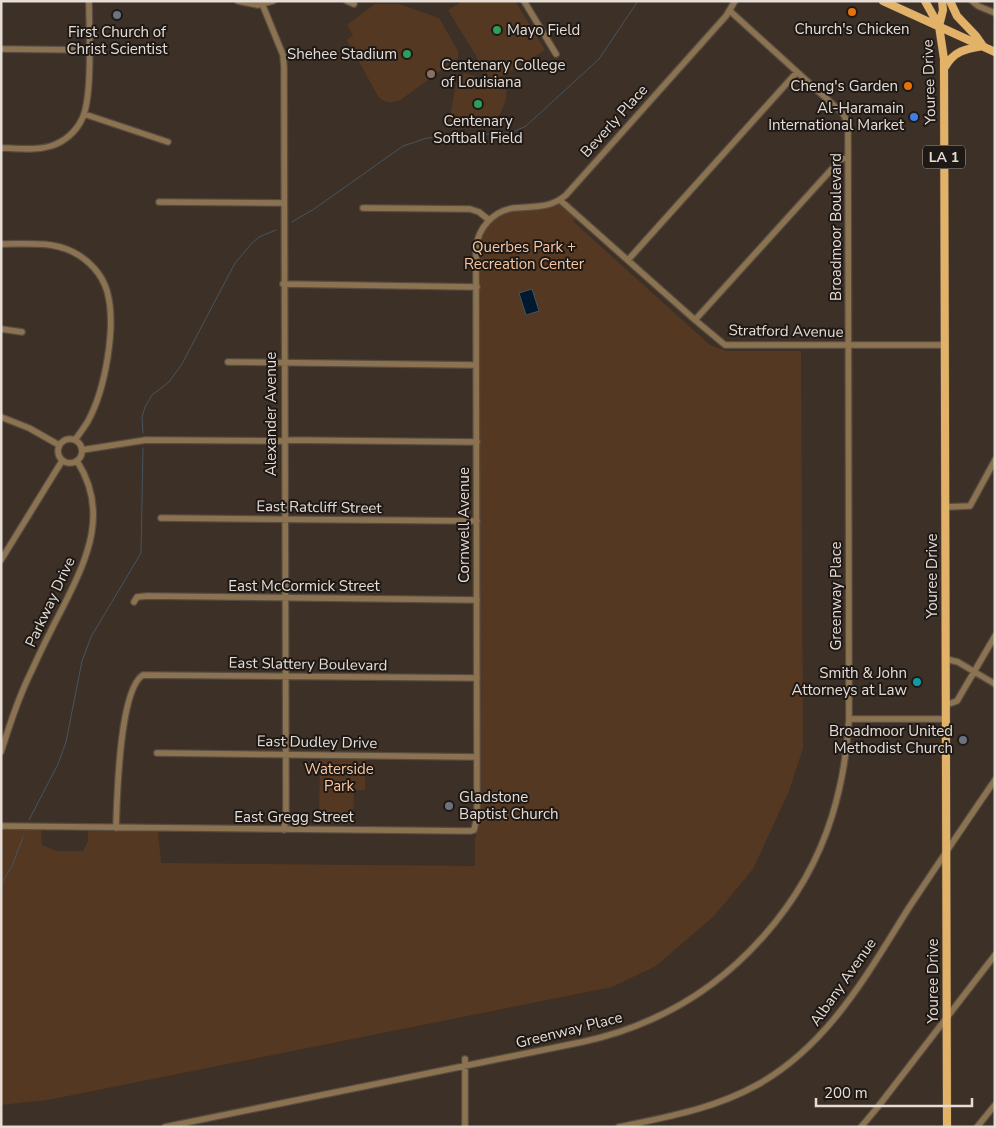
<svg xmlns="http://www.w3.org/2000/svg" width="996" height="1128" font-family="'Nunito Sans',sans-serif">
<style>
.green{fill:#553821}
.water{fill:#00192e;stroke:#455461}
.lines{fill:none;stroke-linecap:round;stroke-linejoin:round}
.stream{stroke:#455461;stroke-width:1}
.minor-casing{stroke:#584c42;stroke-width:8}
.major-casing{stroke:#584c42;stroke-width:9}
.minor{stroke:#8b7351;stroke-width:5.5}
.major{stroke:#e3b269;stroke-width:8}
.food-dot{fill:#e8710a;stroke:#1f1915;stroke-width:2}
.worship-dot{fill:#6b7280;stroke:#1f1915;stroke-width:2}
.leisure-dot{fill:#2e9e5b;stroke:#1f1915;stroke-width:2}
.education-dot{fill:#8d6e63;stroke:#1f1915;stroke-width:2}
.shop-dot{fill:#3f7fe0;stroke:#1f1915;stroke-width:2}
.culture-dot{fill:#0f9aa8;stroke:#1f1915;stroke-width:2}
.labels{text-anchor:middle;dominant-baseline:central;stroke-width:4;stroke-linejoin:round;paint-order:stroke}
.shield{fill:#1f1915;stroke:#aaa29d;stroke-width:1}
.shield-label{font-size:14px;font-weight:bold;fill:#e6ddd7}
.poi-label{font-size:15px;fill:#e6ddd7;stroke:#1f1915;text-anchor:end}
.street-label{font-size:15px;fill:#e6ddd7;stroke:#1f1915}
.park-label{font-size:15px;fill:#f9c6a1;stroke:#1f1915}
</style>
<rect width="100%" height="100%" fill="#3d3026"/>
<path class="green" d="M463,1H515L545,50L492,82L506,88C507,95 506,100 503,107C494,133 471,125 449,121L456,84L459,76L465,73L492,82L448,10Z
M375,4H399L439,18L458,51V58L399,101C389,103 385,103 378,96L347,40L353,35L347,25Z
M560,200L578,216L573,221L577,225L710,345L726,351H801L803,748L789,791L753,869L715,915L656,966L612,987L48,1100L1,1105V829H41L42,845L57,851H83L88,841V830L158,831L161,863L475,866V839L479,823L480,794L479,479L477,287L479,236L495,215Z
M320,758L365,759V790H354L353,824L319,823Z"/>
<path class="water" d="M532,289L539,311L526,315L519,293Z"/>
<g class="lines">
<path class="stream" d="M292,222L314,209L403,146L427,138L506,133L515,131L526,126L599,59L638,1
M143,433L142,417L145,407L152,395L169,382L182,364L235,263L252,243L259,237L276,230
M29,820L58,764L66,742L82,661L91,637L141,553L143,448
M1,884L12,866L23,837"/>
<g class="minor-casing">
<path id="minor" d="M238,1L258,5L273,1
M261,1L283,55L284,67L286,813L284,830
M347,1L354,4
M524,1L556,54
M972,1L978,6L995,13
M1,49L88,50
M84,114L168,142
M1,148C17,148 35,151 51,146C64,142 76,132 82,119C93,97 89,29 89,1
M560,200L695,320L725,345H945
M159,202L283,203
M363,208L470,209L479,212L489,220
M1,244C25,244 51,241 73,252C89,260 102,274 107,291C117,326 105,390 88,421C84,428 79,434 75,440
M628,260L797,72
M283,284L477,287
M695,320L840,160L848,157
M1,329L22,332
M228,362L475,365
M1,417L29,428L59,445
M58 451a12 12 0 1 1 24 0a12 12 0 1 1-24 0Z
M284,440L477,442
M82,450L146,440L284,441
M945,507L970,506L995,460
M161,518L477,521
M1,560L62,461
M134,602L137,597L147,596L477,600
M946,659L958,662L995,684
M946,705L957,701L995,636
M849,719H946
M1,752C10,724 19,696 32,670C42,648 53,626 64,605C88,557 109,511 77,461
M157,753L477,757
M1,826L470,831L474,830L477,817L476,248C478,228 493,211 514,208C533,206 550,209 566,195L726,16L735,1
M116,828C117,799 119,690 143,675L477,678
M465,1059V1127
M165,1127L582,1042C605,1037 628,1030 650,1020C735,983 805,904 832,816C842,784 847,752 849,719L848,125L844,115L839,110L730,11
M619,1127C666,1117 714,1109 757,1085C829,1045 867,974 910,906C938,864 966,822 995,780
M861,1127L877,1108L995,955
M977,1127L995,1105"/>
</g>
<g class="major-casing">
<path id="major" d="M883,1L995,52
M925,1L939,26L944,59L947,1127
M939,26L943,10L942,1
M945,67C954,51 965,49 983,46L976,36L957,16L950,1"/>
</g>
<use href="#minor" class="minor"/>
<use href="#major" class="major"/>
</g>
<g class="food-dot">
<circle cx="852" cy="12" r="5"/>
<circle cx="908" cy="86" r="5"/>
</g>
<g class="worship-dot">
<circle cx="117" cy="15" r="5"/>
<circle cx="963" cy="740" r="5"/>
<circle cx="449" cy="806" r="5"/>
</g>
<g class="leisure-dot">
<circle cx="497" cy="30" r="5"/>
<circle cx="407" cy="54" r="5"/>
<circle cx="478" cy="104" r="5"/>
</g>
<circle class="education-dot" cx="431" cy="74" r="5"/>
<circle class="shop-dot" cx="914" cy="117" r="5"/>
<circle class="culture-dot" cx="917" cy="682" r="5"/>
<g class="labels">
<rect class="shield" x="923" y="145.5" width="42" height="23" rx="4"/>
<g class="shield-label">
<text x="944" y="157">LA 1</text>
</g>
<g class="poi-label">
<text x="852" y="29" text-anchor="middle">Church's Chicken</text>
<text x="507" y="30" text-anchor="start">Mayo Field</text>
<text x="117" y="32" text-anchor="middle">First Church of<tspan x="117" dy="17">Christ Scientist</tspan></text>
<text x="397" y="54">Shehee Stadium</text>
<text x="441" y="65" text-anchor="start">Centenary College<tspan x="441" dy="17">of Louisiana</tspan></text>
<text x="898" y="86">Cheng's Garden</text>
<text x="904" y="108">Al-Haramain<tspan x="904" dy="17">International Market</tspan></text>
<text x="478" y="121" text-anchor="middle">Centenary<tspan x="478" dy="17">Softball Field</tspan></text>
<text x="907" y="673">Smith &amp; John<tspan x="907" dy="17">Attorneys at Law</tspan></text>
<text x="953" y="731">Broadmoor United<tspan x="953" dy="17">Methodist Church</tspan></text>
<text x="459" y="797" text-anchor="start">Gladstone<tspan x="459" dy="17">Baptist Church</tspan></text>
</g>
<g class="street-label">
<text transform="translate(929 82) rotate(-92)">Youree Drive</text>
<text transform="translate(614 121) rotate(-48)">Beverly Place</text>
<text transform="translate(836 227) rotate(-90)">Broadmoor Boulevard</text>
<text transform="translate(786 331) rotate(1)">Stratford Avenue</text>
<text transform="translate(271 414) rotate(-90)">Alexander Avenue</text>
<text transform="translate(319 507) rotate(1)">East Ratcliff Street</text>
<text transform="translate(464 525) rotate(-90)">Cornwell Avenue</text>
<text transform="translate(932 576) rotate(-90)">Youree Drive</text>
<text x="304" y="586">East McCormick Street</text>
<text transform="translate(836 596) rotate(-90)">Greenway Place</text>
<text transform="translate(50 602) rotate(-65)">Parkway Drive</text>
<text transform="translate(308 664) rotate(1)">East Slattery Boulevard</text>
<text transform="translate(317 742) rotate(1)">East Dudley Drive</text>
<text x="294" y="817">East Gregg Street</text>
<text transform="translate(933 981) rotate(-90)">Youree Drive</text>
<text transform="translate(843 982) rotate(-55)">Albany Avenue</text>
<text transform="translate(569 1030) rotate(-14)">Greenway Place</text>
</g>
<g class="park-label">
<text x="524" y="247">Querbes Park +<tspan x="524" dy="17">Recreation Center</tspan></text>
<text x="339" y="769">Waterside<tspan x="339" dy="17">Park</tspan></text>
</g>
</g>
<rect width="996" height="1128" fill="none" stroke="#e6ddd7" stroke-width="5"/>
<path d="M816 1098v8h156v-8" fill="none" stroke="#e6ddd7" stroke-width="2.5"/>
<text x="824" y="1098" font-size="15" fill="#e6ddd7" stroke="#1f1915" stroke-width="4" paint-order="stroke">200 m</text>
</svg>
